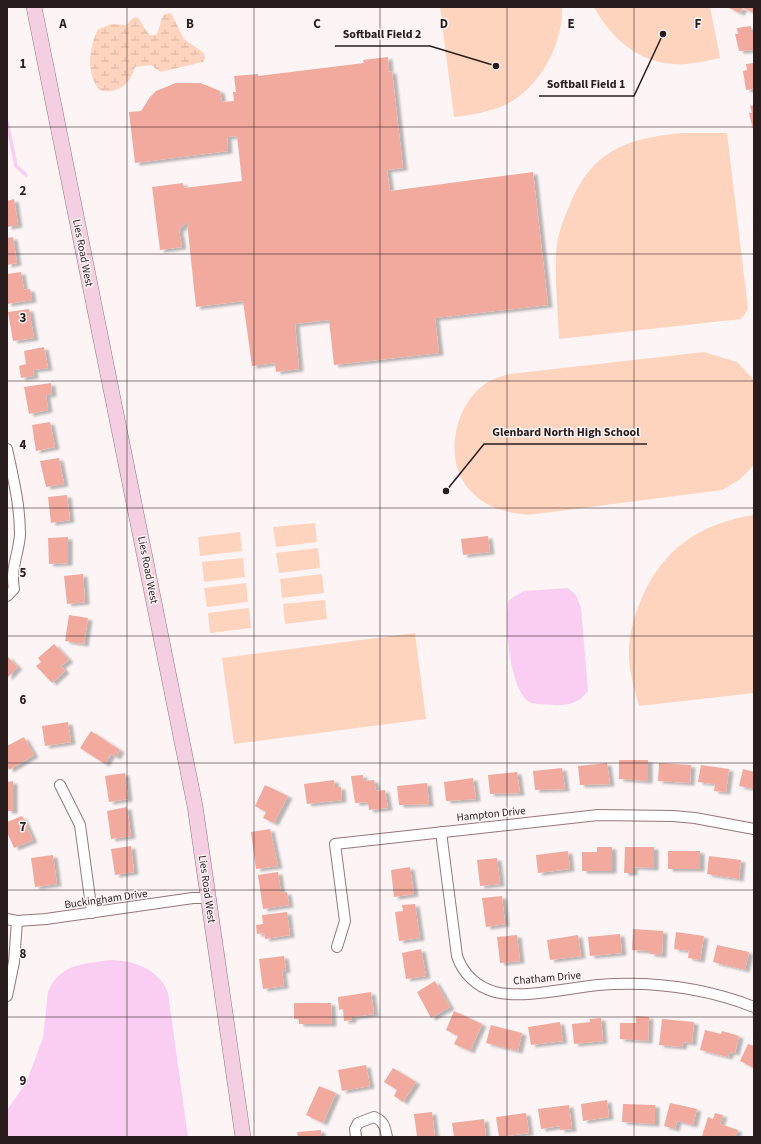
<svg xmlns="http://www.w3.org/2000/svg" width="761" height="1144" font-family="'Source Sans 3',sans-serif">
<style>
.wetland{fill:url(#wetland-marsh)}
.pitch{fill:#ffd4be}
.water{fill:#facdf3}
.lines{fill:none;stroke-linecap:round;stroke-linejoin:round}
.stream{stroke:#facdf3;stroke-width:3.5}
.building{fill:#f2aa9f;filter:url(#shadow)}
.street-casing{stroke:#98767a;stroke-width:12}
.secondary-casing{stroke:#98767a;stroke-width:16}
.street{stroke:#fff;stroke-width:10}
.secondary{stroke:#f4cfe2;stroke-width:15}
.grid{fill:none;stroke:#291c1d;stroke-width:1;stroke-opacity:0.55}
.labels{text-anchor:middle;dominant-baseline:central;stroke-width:3;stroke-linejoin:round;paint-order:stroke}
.street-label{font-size:11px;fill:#291c1d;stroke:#fcf4f5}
.grid-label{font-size:13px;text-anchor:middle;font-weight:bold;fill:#291c1d;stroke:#fcf4f5;stroke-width:3;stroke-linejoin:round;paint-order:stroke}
.leader{fill:none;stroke:#291c1d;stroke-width:1.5}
.callout-dot{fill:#291c1d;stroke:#fcf4f5;stroke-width:1.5}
.callout-label{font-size:12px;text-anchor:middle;font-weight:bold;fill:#291c1d;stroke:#fcf4f5;stroke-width:3;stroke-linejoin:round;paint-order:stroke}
</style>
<defs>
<pattern id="wetland-marsh" width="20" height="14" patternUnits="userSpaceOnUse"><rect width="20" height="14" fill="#ffd4be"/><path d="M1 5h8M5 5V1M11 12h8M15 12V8" fill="none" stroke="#dbb5a3"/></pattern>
<filter id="shadow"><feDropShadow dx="4.5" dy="2.5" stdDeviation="1" flood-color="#0004"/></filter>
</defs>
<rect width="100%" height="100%" fill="#fcf4f5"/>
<path class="wetland" d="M171,13L184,39L204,53L205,58L203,62L160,72L151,65L135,67C130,84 118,95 99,90C86,73 89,48 98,29L112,24L126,25L133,18L137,17C143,23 144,30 150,35H156C161,28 159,20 165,14Z"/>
<path class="pitch" d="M440,7H562C563,44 541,86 507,104C490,112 472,115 454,117Z
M594,7H710L720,58C709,60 697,63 686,64C644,67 613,42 594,7Z
M683,133H727L748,309L741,319L559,339C558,312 555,284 556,257C556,240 562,222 569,207C591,151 626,138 683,133Z
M704,352L737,362L754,380V465L739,480L722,490L528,515C512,513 494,510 481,500C473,494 465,486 461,477C445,446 460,395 492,380C497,377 504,376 510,374Z
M754,515V693L639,706C635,691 630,674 629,659C628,638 633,618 641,600C663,548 699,524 754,515Z
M315,523L317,542L276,547L273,527Z
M240,532L242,551L200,556L198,537Z
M318,548L320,568L279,573L276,553Z
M243,558L245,577L204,582L202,562Z
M322,574L324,593L282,598L280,579Z
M246,583L248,602L207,607L204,588Z
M325,600L327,619L285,624L283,604Z
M249,608L251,628L210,633L208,613Z
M415,633L426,719L234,744L222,658Z"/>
<path class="water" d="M568,588L576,595L581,608L588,691C579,703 568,706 553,705C547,704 535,705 529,702C510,690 503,619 509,600L524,591Z
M109,960C133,960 159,969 168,993L188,1137H7V1110L26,1083L43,1038L48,992C60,963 82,965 109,960Z"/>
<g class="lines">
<path class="stream" d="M7,122L16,166L26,175"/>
</g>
<path class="building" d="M727,7H754V13L743,8L740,13Z
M751,26V32H754V50L739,51L735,34H738L737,28Z
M388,57L389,72L392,71L403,168L387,170L390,191L533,172L548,305L435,318L439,353L334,365L329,320L295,324L299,369L276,372L275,363L252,366L243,301L196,307L187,222L179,230L182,247L160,250L152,187L183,183L184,188L242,181L237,136L227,137L228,151L135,163L129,112L141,111L150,97L156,91L176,83H200L220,91L222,102L234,101L233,92H236L234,76L258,74V76L364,63L363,60Z
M754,63V89L746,90L743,71L747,70L746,64Z
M754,105V129H753L749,113H752L750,106Z
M14,199L18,225L7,227V201Z
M13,237L17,263L7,265V238Z
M21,272L24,290L30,289L32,300L7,304V274Z
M29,309L34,338L13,341L8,312Z
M44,347L48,368L33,370L34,376L21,378L19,366L26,364L24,351Z
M51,383L52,394L46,395L48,410L29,414L24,387Z
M50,422L55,447L36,451L32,425Z
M59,458L64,484L46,487L40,461Z
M67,495L70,520L51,523L48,497Z
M488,536L490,552L463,555L461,539Z
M68,537V563L49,564L48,538Z
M83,574L85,602L67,604L64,576Z
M69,615L88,618L84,644L65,641Z
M54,644L69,660L61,666L65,671L52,683L36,666L41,662L38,658Z
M7,656L18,667L7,678Z
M68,722L71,742L45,746L42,726Z
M91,731L120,750L116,757L111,754L105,764L80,748Z
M24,737L34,755L9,770L7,765V746Z
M619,760H648V781L619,779Z
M607,763L610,784L580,785L578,766Z
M659,763L691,765L690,783L658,781Z
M701,765L729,769L726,792L714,791L715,784L698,782Z
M562,768L565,789L535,790L533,771Z
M743,769L754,772V789L739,786Z
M517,772L520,793L490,794L488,775Z
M125,773L128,799L109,802L105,776Z
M363,775V781L374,780L376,791L385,790L388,808L369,810L368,802L355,803L351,776Z
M473,778L476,799L446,801L444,782Z
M334,780L335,787H341L342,800L307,804L304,784Z
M13,781V811H7V782Z
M427,783L429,804L399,805L397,786Z
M265,785L288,796L274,823L263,818L266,812L255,806Z
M127,807L131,836L111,839L107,811Z
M22,816L33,840L14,848L7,832V822Z
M270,829L278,866L256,869L251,832Z
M131,846L134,872L115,875L111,849Z
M597,847H612V871H582V852H597Z
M625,847H654V868L633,867V873H624Z
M568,851L570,869L538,873L536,855Z
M668,851H700V869H668Z
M53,855L57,884L35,887L31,858Z
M709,856L741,860L739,879L707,874Z
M497,858L500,884L480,886L477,860Z
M410,867L414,894L394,897L391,870Z
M278,872L281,893L287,892L289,905L263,909L258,875Z
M502,896L505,924L486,927L482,898Z
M415,904L420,938L399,941L395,912L403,911L402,905Z
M287,912L290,935L265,939L264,933L257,934L256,925L263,924L262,915Z
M633,929L663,931L662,955L650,954V951L632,950Z
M676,932L704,936L700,960L688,958L689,951L674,949Z
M620,934L622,953L590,956L588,937Z
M517,935L520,961L500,963L497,937Z
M578,935L581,956L550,960L547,940Z
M717,945L749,952L745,970L713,962Z
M421,949L426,976L406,979L402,953Z
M284,956L286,970L282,971L284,986L263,989L259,959Z
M435,981L450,1007L431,1018L417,992Z
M371,992L374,1014L352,1017V1020L344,1021L343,1009L339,1010L338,997Z
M294,1003H331L332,1024H299V1019H294Z
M454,1011L482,1024L470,1051L454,1044L458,1036L446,1030Z
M636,1016L649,1017L648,1041L620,1039V1023H636Z
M601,1018L603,1041L574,1044L572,1024L590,1022V1019Z
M662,1019L694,1022L692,1043L683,1042L682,1047L659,1045Z
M560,1022L563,1041L531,1045L528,1027Z
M491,1025L522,1033L518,1051L486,1043Z
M705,1030L721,1034L722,1031L739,1036L735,1053L730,1052L728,1057L700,1050Z
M748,1044L754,1046V1068L740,1061Z
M366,1065L370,1086L342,1091L338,1070Z
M393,1068L416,1082L403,1102L394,1096L397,1090L384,1082Z
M319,1086L336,1093L323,1123L306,1115Z
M607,1100L609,1117L583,1121L581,1104Z
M670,1103L697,1109L693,1125L677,1121L675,1129L664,1126Z
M623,1104L655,1105V1124L622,1122Z
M569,1105L572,1129L560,1130V1126L541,1129L538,1109Z
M432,1112L435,1137H417L414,1114Z
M526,1113L529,1133L499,1137L496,1117Z
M715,1113L723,1115L720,1124L738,1130L735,1137L702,1136L708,1117L713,1119Z
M484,1119L486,1137H454L452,1123Z
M321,1130V1137H298L297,1132Z"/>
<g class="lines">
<g class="street-casing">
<path id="street" d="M7,449C13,477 20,505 20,534C19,554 10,568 14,589L7,596
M60,785L80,825L92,913
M441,832L457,956C463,974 477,987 495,992C522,999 569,988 598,985C651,981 705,988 754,1007
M7,919L17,921L46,919L193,898H208
M337,947L345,921L335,844L598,815L673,816L695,818L754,829
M7,996L14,962L17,921
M356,1137L355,1129L358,1123L374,1117C384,1121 385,1127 387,1137"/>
</g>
<g class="secondary-casing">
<path id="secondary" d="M34,7L195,806L243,1137"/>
</g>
<use href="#street" class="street"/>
<use href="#secondary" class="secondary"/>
</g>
<path class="grid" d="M127,7V1137M254,7V1137M380,7V1137M507,7V1137M634,7V1137M7,127H754M7,254H754M7,381H754M7,508H754M7,636H754M7,763H754M7,890H754M7,1017H754"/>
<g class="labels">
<g class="street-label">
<text transform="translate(83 253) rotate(79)">Lies Road West</text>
<text transform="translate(148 570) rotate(79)">Lies Road West</text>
<text transform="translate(491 814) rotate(-6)">Hampton Drive</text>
<text transform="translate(207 889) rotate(82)">Lies Road West</text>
<text transform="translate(106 899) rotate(-8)">Buckingham Drive</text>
<text transform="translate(547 978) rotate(-5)">Chatham Drive</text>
</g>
</g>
<g class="grid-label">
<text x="63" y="28">A</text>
<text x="190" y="28">B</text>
<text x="317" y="28">C</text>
<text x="444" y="28">D</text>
<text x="571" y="28">E</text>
<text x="698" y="28">F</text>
<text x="23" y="68">1</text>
<text x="23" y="195">2</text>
<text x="23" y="322">3</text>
<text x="23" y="449">4</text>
<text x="23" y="577">5</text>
<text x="23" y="704">6</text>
<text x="23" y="831">7</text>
<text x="23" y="958">8</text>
<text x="23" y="1085">9</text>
</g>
<path class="leader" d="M496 66L430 46H335M663 34L634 96H539M446 491L484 444H647"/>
<g class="callout-dot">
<circle cx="496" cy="66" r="4"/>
<circle cx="663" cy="34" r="4"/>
<circle cx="446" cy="491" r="4"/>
</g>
<g class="callout-label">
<text x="382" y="38">Softball Field 2</text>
<text x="586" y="88">Softball Field 1</text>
<text x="566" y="436">Glenbard North High School</text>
</g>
<rect width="761" height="1144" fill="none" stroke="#291c1d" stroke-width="16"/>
</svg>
